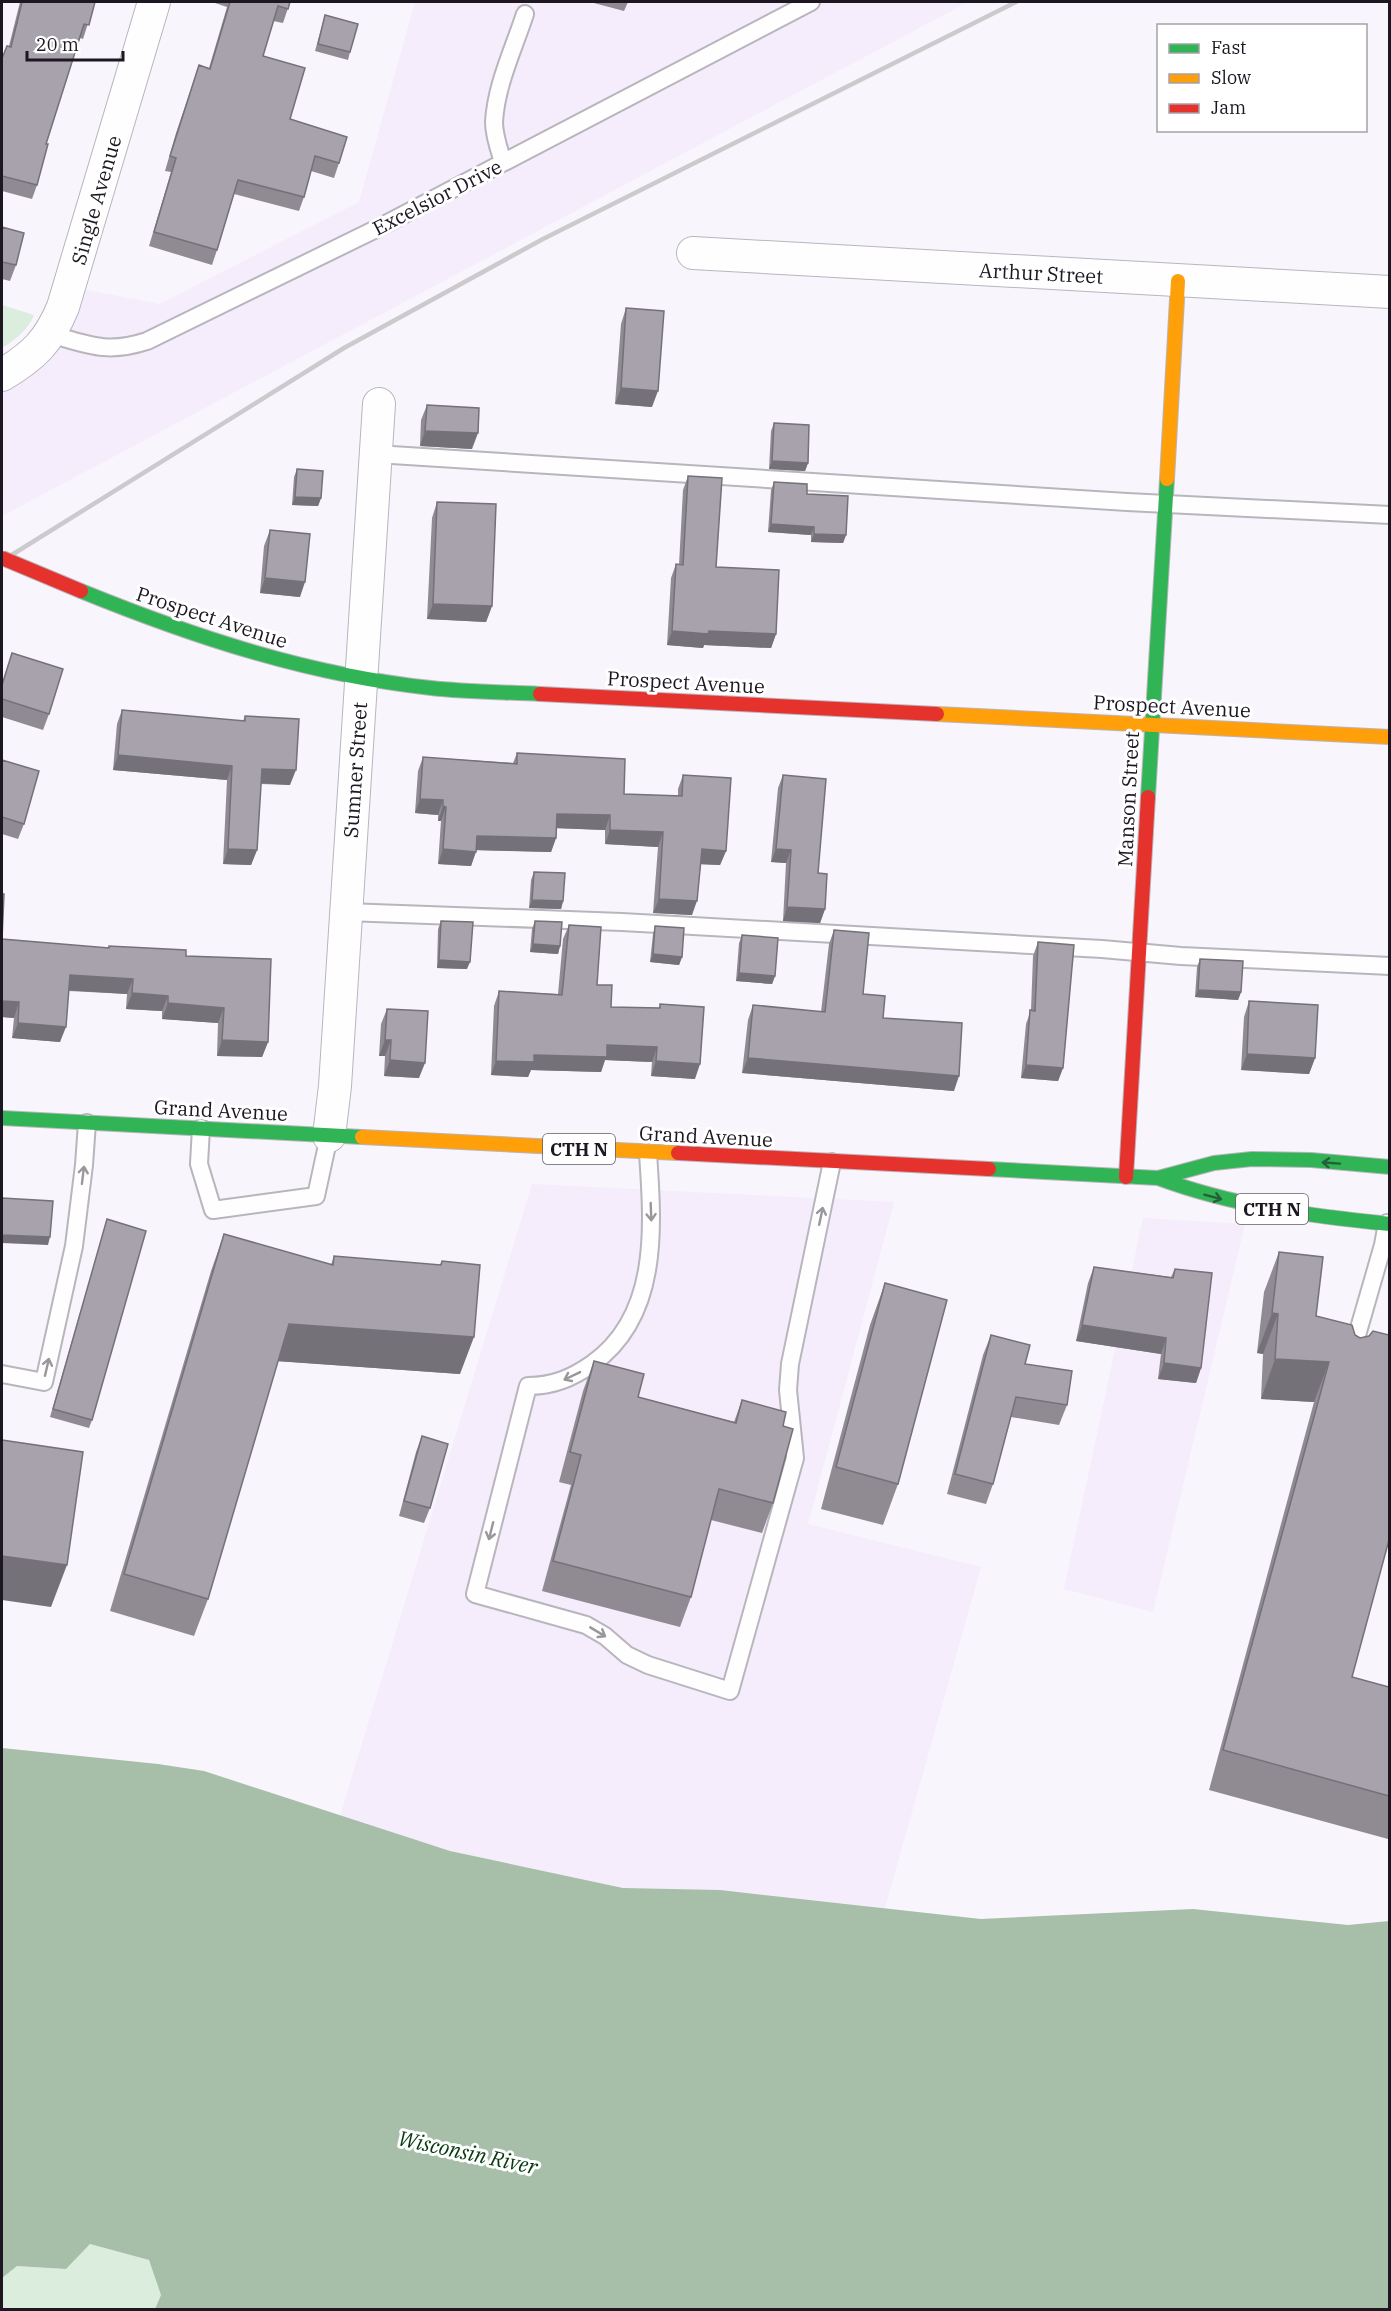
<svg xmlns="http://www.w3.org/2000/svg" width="1391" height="2311" font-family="'IBM Plex Serif',serif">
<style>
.built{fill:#f5ecfc}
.green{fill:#dbeddd}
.water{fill:#a7bea9}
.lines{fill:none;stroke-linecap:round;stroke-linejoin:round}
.lane-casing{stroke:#b9b5bd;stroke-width:20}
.street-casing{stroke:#b9b5bd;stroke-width:34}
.fast-casing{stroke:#b9b5bd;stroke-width:16}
.slow-casing{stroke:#b9b5bd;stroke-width:16}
.jam-casing{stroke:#b9b5bd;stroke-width:16}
.lane{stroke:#fefeff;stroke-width:16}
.street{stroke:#fefeff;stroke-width:32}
.fast{stroke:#30b455;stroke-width:14}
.slow{stroke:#ff9f0a;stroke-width:14}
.jam{stroke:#e5322d;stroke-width:14}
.rail{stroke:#cccacc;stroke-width:4.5}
.jam-bridge-casing{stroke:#b9b5bd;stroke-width:16;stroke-linecap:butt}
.jam-bridge{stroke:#e5322d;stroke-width:14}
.wall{fill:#908b93}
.shaded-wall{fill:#757178}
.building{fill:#a7a2ab;stroke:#757178;stroke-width:1.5}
.oneway{stroke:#265e39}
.oneway2{stroke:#99969c}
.labels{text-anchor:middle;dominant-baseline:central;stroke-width:6;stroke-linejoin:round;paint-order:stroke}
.shield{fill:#fff;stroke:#615d64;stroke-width:1.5}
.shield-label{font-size:18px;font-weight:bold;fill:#1d1722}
.street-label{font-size:20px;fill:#1d1722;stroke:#fff}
.water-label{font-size:21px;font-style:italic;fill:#033a0d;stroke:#fff}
</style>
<rect width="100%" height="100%" fill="#f9f5fc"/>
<path class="built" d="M415,2H968L2,516V375L71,287L160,304L359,202Z
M532,1184L894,1202L808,1524L981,1567L885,1908L720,1890L623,1888L450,1851L340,1816Z
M1143,1218L1245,1224L1153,1612L1064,1589Z"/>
<path class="green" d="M2,305L34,315C28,330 15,340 2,348Z
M90,2244L149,2260L161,2295L155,2309L2,2310V2278L17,2266L66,2269Z"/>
<path class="water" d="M2,1748L158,1764L204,1771L450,1851L623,1888L720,1890L981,1919L1193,1909L1348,1925L1389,1921V2309H155L161,2295L149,2260L90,2244L66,2269L17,2266L2,2278Z"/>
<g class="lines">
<g class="lane-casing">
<path id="lane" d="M503,162C499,149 494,136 494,122C496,85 514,48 525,14
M50,334C89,345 107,354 147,341L376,229L811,2
M376,454L1127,502L1390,515
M346,912L622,922L1102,949L1181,956L1390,966
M201,1128L199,1164L213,1210L316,1196L329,1136
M648,1153C653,1227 660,1316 592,1364C572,1378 553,1386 528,1386L475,1594L586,1625L605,1636L627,1655L648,1665L730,1691L795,1458L788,1390L790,1364L832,1162
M1351,1356L1383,1245L1387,1223
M2,1374L44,1382L74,1246L84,1165L87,1123"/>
</g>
<g class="street-casing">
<path id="street" d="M693,253L1390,292
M2,375C34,356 49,341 63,307L154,2
M329,1136L335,1086L379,404"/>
</g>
<g class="fast-casing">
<path id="fast" d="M81,591C194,637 309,675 431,688C467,692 504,692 540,694
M1148,797L1167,479
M2,1118L362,1137
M989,1169L1158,1178L1214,1163L1252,1159L1311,1160L1390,1167
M1158,1178C1233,1206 1311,1216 1390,1224"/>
</g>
<g class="slow-casing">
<path id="slow" d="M1167,479L1178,281
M937,714L1390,737
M362,1137L678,1153"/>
</g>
<g class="jam-casing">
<path id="jam" d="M540,694L937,714
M678,1153L989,1169
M1126,1177L1148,797"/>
</g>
<use href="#lane" class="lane"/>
<use href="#street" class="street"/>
<use href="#fast" class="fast"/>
<use href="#slow" class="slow"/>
<use href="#jam" class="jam"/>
<path class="rail" d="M2,561L344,348L543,239L1016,2"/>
<g class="jam-bridge-casing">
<path id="jam-bridge" d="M2,558L81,591"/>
</g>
<use href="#jam-bridge" class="jam-bridge"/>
</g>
<path class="wall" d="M20,2H95L83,39L80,38L46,144L37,185L32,199L2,191V55L3,56L7,46H9Z
M216,2H290L283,23L273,21L263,56L290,119L339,163L334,178L311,171L304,197L299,211L234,194L217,250L212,265L149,246L171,172L165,171L176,133L199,65L209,68L227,7L215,3Z
M590,2H628L624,11Z
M325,15L350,52L348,60L315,51Z
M2,227L16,265L10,281L2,279Z
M626,308L652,407L615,404L621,324Z
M427,405L472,449L420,446L421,420Z
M774,423L808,463L805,471L769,469L771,431Z
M297,469L321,498L318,506L292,505L294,477Z
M688,476L716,567L776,634L771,648L704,645L703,648L667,645L671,578L676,564L679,565L683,490Z
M774,482L807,494L846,535L843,543L811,542V535L768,532L771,490Z
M437,502L492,606L486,622L427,619L432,518Z
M270,530L300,597L260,593L264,546Z
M12,653L49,714L43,730L2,717V683Z
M122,710L243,721L245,716L290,785L261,784L257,850L251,865L223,864L227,780L113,770L117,724Z
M517,753L624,794L678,796V789L683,775L726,851L720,865L700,864L692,915L653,913L658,847L605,844V830L557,828L556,838L551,852L476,850L471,866L438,864L441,821H438V815L415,813L418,771L423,757L513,763Z
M2,760L24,824L18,839L2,834Z
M783,775L825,909L820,923L783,921L786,863L771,862L778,788Z
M534,872L563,901L561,909L529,908L531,880Z
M2,894V939L108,948L109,946L186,956L268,1042L262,1057L217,1056L218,1023L162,1019V1011L126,1009L127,994L69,991L60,1042L12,1038L14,1018L2,1017Z
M441,921L467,969L437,968L438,929Z
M535,921L560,946L558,954L530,952L532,929Z
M569,925L597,985L611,1007L659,1008L660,1004L695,1079L651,1076L652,1062L605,1060L601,1072L531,1070L528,1077L491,1075L494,1006L499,991L558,994L563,939Z
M655,926L682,957L679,965L650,962L653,934Z
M834,930L863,994L883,1018L954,1091L742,1073L748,1020L753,1005L821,1012L829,944Z
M742,935L775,976L772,984L736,981L739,943Z
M1038,942L1063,1068L1058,1081L1021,1078L1026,1024L1031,1010L1033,956Z
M1200,959L1241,992L1238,1000L1195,997L1197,967Z
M1249,1001L1315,1058L1309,1074L1241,1070L1244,1017Z
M387,1009L419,1078L384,1076L385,1056H379L381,1024Z
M107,1219L92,1420L89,1428L50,1417Z
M224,1234L331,1265L334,1256L440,1265L442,1261L460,1374L278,1361L208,1599L194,1636L110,1611L211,1271Z
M1279,1252L1316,1316L1352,1325V1677L1389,1687V1834L1388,1839L1209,1790L1314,1402L1261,1399L1263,1354L1257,1353L1264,1292Z
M1094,1267L1171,1277L1175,1269L1201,1368L1196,1383L1158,1379L1161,1354L1076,1341L1088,1283Z
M885,1283L898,1484L883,1525L821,1509L870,1325Z
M991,1335L1025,1364L1067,1405L1059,1425L1011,1417L993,1484L986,1504L947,1494L983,1355Z
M594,1361L638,1397L734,1422L742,1400L783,1426L773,1503L762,1533L711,1520L691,1597L680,1627L542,1591L571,1485L559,1482L583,1391Z
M422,1436L430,1508L424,1523L399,1516L416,1452Z"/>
<path class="shaded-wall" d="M621,388L658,391L652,407L615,404Z
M425,431L478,433L472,449L420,446Z
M772,461L808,463L805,471L769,469Z
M295,497L321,498L318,506L292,505Z
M771,524L814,527L811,535L768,532Z
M814,534L846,535L843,543L811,542Z
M265,578L305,582L300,597L260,593Z
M433,604L492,606L486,622L427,619Z
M672,631H709L776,634L771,648L704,645L703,648L667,645Z
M118,755L232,766L227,780L113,770Z
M262,769L296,770L290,785L257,783Z
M420,799L443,800L438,815L415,813Z
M443,806L446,807L441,821H438Z
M557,814L610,815L605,830L552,828Z
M610,830L663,832L658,847L605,844Z
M477,836L556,838L551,852L472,850Z
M228,849L257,850L251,865L223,864Z
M443,849L476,852L471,866L438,864Z
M702,849L726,851L720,865L696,864Z
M776,849L791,850L786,863L771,862Z
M659,899L697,901L692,915L653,913Z
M532,900L563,901L561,909L529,908Z
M787,907L825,909L820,923L783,921Z
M533,944L560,946L558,954L530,952Z
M653,954L682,957L679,965L650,962Z
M439,960L470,962L467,969L437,968Z
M739,973L775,976L772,984L736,981Z
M70,975L133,979L127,994L64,990Z
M1198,990L1241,992L1238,1000L1195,997Z
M132,993L168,996L162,1011L126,1009Z
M2,1001L19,1002L14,1018L2,1017Z
M168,1003L224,1008L218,1023L162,1019Z
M18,1023L66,1027L60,1042L12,1038Z
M222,1040L268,1042L262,1057L217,1056Z
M385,1040H391L385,1056H379Z
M607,1045L657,1047L652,1062L605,1060L601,1072L531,1070L528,1077L491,1075L496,1061Z
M1247,1054L1315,1058L1309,1074L1241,1070Z
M748,1058L959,1076L954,1091L742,1073Z
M390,1060L425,1063L419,1078L384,1076Z
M656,1061L700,1064L695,1079L651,1076Z
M1026,1065L1063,1068L1058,1081L1021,1078Z
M2,1235L50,1237L48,1245L2,1243Z
M1272,1313L1278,1314L1263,1354L1257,1353Z
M289,1324L474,1337L460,1374L275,1361Z
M1082,1325L1166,1338L1161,1354L1076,1341Z
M1275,1359L1329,1362L1314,1402L1261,1399Z
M1164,1363L1201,1368L1196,1383L1158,1379Z
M2,1556L67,1565L51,1607L2,1600Z"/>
<path class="building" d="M22,2H95L89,25L84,24L46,144H48L37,185L2,176V55L3,56L7,46L11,47Z
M230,2H290L288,9L278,6L263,56L305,68L290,119L347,137L339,163L315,156L304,197L238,180L217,250L154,232L176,158L170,156L199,65L210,69Z
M325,15L358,24L350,52L318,44Z
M2,227L24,233L16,265L2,262Z
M626,308L664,311L658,391L621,388Z
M427,405L479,408L478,433L425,431Z
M774,423L809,425L808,463L772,461Z
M297,469L323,471L321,498L295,497Z
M688,476L722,478L716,567L779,570L776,634L709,631L708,634L672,631L676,564L683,565Z
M774,482L807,484V494L848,496L846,535L814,534V527L771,524Z
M437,502L496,504L492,606L433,604Z
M270,530L310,534L305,582L265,578Z
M12,653L63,669L49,714L2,699V685Z
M122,710L245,721V716L299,719L296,770L262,769L257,850L228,849L232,766L118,755Z
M517,753L625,759L624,794L682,796L683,775L731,778L726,851L702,849L697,901L659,899L663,832L610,830V815L557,814L556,838L477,836L476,852L443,849L446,807L443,806V800L420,799L423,757L517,764Z
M2,760L39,771L24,824L2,817Z
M783,775L826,779L818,873L827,874L825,909L787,907L791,850L776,849Z
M534,872L565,873L563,901L532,900Z
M2,894H4L2,939L109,948V946L186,950V956L271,959L268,1042L222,1040L224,1008L168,1003V996L132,993L133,979L70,975L66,1027L18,1023L19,1002L2,1001Z
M441,921L473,922L470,962L439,960Z
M535,921L562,922L560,946L533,944Z
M569,925L601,927L597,985H612L611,1007L660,1008V1004L704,1007L700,1064L656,1061L657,1047L607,1045V1057L534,1055V1062L496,1061L499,991L562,995Z
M655,926L684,928L682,957L653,954Z
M834,930L869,933L863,994L885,996L883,1018L962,1023L959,1076L748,1058L753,1005L825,1012Z
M742,935L778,938L775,976L739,973Z
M1038,942L1074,945L1063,1068L1026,1065L1030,1010L1035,1011Z
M1200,959L1243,961L1241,992L1198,990Z
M1249,1001L1318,1005L1315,1058L1247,1054Z
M387,1009L428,1011L425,1063L390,1060L391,1040H385Z
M2,1198L53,1201L50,1237L2,1235Z
M107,1219L146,1231L92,1420L53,1409Z
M224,1234L333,1265L334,1256L441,1265L442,1261L480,1265L474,1337L289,1324L208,1599L124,1574Z
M1279,1252L1323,1257L1316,1316L1352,1325L1355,1335L1360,1338L1369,1336L1373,1331L1389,1335V1540L1352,1677L1389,1687V1796L1223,1750L1329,1362L1275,1359L1278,1314L1272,1313Z
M1094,1267L1173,1278L1175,1269L1212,1273L1201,1368L1164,1363L1166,1338L1082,1325Z
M885,1283L947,1300L898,1484L836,1467Z
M991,1335L1030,1345L1025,1364L1072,1371L1067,1405L1016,1397L993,1484L955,1474Z
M594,1361L644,1374L638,1397L736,1423L742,1400L786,1412L783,1426L793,1429L773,1503L719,1489L691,1597L553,1561L581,1455L570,1452Z
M422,1436L448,1444L430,1508L404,1501Z
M2,1440L83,1452L67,1565L2,1556Z"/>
<defs><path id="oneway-shaft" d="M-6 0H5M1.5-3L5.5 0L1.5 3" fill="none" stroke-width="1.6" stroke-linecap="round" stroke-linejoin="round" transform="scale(1.5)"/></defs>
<g class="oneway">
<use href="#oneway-shaft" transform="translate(1331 1163) rotate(-176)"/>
<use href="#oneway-shaft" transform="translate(1213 1197) rotate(15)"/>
</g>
<g class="oneway2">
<use href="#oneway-shaft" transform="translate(83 1175) rotate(-83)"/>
<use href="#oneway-shaft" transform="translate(651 1212) rotate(88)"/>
<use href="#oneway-shaft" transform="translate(821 1216) rotate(-78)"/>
<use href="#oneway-shaft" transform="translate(47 1367) rotate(-77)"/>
<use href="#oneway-shaft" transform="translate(572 1376) rotate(154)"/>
<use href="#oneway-shaft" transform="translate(491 1531) rotate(104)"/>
<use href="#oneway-shaft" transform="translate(598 1632) rotate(31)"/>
</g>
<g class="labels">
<g class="shield">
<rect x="543" y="1134" width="72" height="30" rx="4.5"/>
<rect x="1236" y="1194" width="72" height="30" rx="4.5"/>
</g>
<g class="shield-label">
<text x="579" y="1149">CTH N</text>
<text x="1272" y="1209">CTH N</text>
</g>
<g class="street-label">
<text transform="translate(437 197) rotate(-27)">Excelsior Drive</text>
<text transform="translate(96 200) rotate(-74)">Single Avenue</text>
<text transform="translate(1041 273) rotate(3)">Arthur Street</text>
<text transform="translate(212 617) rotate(18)">Prospect Avenue</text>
<text transform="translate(686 682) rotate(3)">Prospect Avenue</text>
<text transform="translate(1172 706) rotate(3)">Prospect Avenue</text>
<text transform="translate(355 770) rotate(-86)">Sumner Street</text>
<text transform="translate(1128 799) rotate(-87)">Manson Street</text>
<text transform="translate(221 1110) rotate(3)">Grand Avenue</text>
<text transform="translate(706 1136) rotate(3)">Grand Avenue</text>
</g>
<g class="water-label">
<text transform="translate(468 2152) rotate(12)">Wisconsin River</text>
</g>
</g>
<rect width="1391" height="2311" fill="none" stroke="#1d1722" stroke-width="6"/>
<rect x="1157" y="24" width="210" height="108" fill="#ffffff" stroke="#a5a2a7" stroke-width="1.5"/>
<rect x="1169" y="44" width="30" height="9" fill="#30b455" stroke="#a5a2a7" stroke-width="1.5"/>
<text x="1211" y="54" font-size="18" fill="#1d1722">Fast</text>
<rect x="1169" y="74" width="30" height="9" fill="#ff9f0a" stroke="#a5a2a7" stroke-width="1.5"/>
<text x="1211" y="84" font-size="18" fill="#1d1722">Slow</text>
<rect x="1169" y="104" width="30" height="9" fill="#e5322d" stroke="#a5a2a7" stroke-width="1.5"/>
<text x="1211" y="114" font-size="18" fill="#1d1722">Jam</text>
<path d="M27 51v9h96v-9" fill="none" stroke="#1d1722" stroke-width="3"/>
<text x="36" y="51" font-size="18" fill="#1d1722" stroke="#ffffff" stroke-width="4.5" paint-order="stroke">20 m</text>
</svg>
